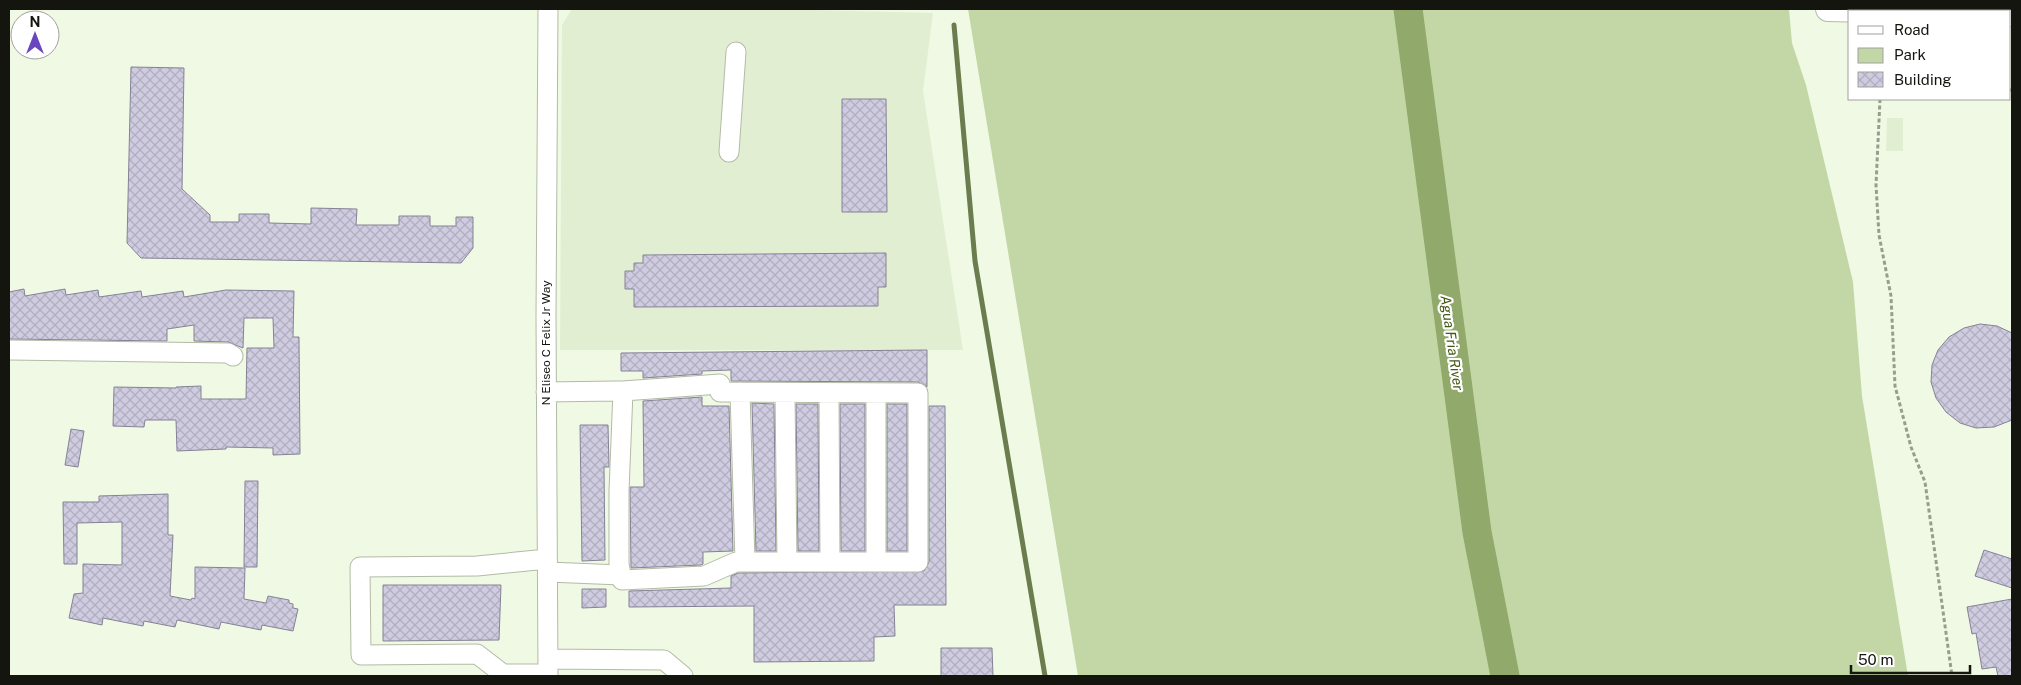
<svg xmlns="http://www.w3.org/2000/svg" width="2021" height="685" font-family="'Public Sans',sans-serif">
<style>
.built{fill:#e2eed1}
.green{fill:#c3d7a6}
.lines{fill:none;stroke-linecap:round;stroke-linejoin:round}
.stream{stroke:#6b7d4e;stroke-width:5}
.river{stroke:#91a96a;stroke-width:29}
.building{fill:url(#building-cross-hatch);stroke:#858296}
.minor-casing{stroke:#b2bba6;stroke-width:21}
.major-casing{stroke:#b2bba6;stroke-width:26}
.path{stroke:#989e8e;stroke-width:3;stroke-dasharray:4 2.5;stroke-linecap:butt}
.minor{stroke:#fff;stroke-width:19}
.major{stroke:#fff;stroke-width:24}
.labels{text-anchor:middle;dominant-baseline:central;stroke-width:4.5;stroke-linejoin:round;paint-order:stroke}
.street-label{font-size:12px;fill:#13150e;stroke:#fff}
.water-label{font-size:14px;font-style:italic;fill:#445915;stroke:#fff}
</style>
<defs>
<pattern id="building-cross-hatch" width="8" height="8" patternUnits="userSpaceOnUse" patternTransform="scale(1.25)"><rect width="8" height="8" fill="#cfcce1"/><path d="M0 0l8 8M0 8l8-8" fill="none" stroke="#b1aec0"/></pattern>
</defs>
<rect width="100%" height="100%" fill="#f0f9e3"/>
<path class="built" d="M572,9H777L933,13L923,91L963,350H560L562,25Z
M1887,118H1903V151H1886Z"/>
<path class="green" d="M968,9H1789L1792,43L1806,85L1853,282L1862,396L1908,676H1078Z"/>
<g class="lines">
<path class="stream" d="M954,25L975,261L1045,676"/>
<path class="river" d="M1408,9L1477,532L1505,676"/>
</g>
<path class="building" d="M131,67L184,68L182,189L210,215V222H239V214H269V223L311,224V208L357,209L356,225H399V216H430V226H456V217H473V248L461,263L141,258L127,243Z
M842,99H886L887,212H842Z
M886,253V287H878V306L634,307V289H625V271H634V263H643V255Z
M24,289L25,296L65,289L66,295L98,290L99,297L141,291L142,297L183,291L184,297L226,290L294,291L293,337H299L300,454L273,455V448L226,447V449L177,451L176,420H145L144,427L113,426L114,387L176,388V387L201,386V399H246L247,348H274L273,318H244L243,348L228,342L194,341V325L167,329V341L9,339V292Z
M1980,324L1997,326L2012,333V420L1994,427L1976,428L1960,423L1946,412L1936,398L1931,382L1932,365L1938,350L1949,337L1964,328Z
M927,350V387L918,382L731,381V370L702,371V374L643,378V371H621V353Z
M702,397V406H729L733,551L703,552V564L701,565L631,568L630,487H644L643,401Z
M752,403L774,404L776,551H756Z
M796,404H818L819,551H798Z
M840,404H865V551H841Z
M887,404H907V551H887Z
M929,406H945L946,605H894L895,636L874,637V661L754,662V606L629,607V591L731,588V576L738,573L924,571L929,562Z
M580,425H608L609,467H604L605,560L582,561Z
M71,429L84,431L78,467L65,465Z
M245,481H258L257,567H244Z
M168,494V535H173L170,596L191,600L192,598L195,599V567L245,568L244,599L266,603L268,596L289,600V603L293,604V608L298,609L293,631L262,625L261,630L221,622L219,629L177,620L175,627L144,621L143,626L103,618L102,625L69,618L74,594L83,593V564L122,565V522L77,523V564H64L63,502H99V496Z
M1984,550L2012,559V588L1975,576Z
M383,585H501L499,640L383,641Z
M582,589H606V607L582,608Z
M2012,599V676H1998L1996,667L1982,669L1976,633L1972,634L1967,607Z
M941,648H992L993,676H941Z"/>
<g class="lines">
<g class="minor-casing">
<path id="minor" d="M548,9L546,317L548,676
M729,152L736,52
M9,350L228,353L233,356
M546,392L616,391H623L720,384V392L918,393V562H736L704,576L622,580L619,564V491L623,391
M740,392L745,562
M785,393L787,562
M829,393L830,562
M876,393V562
M547,559L477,566L360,567L361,655L477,654L503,674H548
M548,572L621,575
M548,659L664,660L683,676"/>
</g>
<g class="major-casing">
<path id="major" d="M1828,9L1914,11
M2010,14H2012"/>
</g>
<path class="path" d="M2010,90H2012
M1880,99L1876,185L1879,235L1891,296L1895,386L1911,447L1925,482L1952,676"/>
<use href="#minor" class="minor"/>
<use href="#major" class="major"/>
</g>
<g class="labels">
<g class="street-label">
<text transform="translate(546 343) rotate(-90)">N Eliseo C Felix Jr Way</text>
</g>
<g class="water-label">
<text transform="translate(1452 343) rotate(82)">Agua Fria River</text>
</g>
</g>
<rect width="2021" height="685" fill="none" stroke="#13150e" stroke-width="20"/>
<rect x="1848" y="10" width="162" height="90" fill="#ffffff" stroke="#a1a19f"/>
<rect x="1858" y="26" width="25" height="8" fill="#ffffff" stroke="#a1a19f"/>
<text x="1894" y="35" font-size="15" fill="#13150e">Road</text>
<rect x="1858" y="48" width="25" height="15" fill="#c3d7a6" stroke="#a1a19f"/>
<text x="1894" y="60" font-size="15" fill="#13150e">Park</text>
<rect x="1858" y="72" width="25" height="15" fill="url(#building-cross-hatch)" stroke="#a1a19f"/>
<text x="1894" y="85" font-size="15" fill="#13150e">Building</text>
<g transform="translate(35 35)"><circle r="24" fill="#ffffff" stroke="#a1a19f"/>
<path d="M0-4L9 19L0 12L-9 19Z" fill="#6a46be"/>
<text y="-8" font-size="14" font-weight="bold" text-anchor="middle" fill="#13150e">N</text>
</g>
<path d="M1851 665v8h119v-8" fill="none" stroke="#13150e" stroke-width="2.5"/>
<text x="1858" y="665" font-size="15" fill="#13150e" stroke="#ffffff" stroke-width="4" paint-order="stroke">50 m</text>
</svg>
